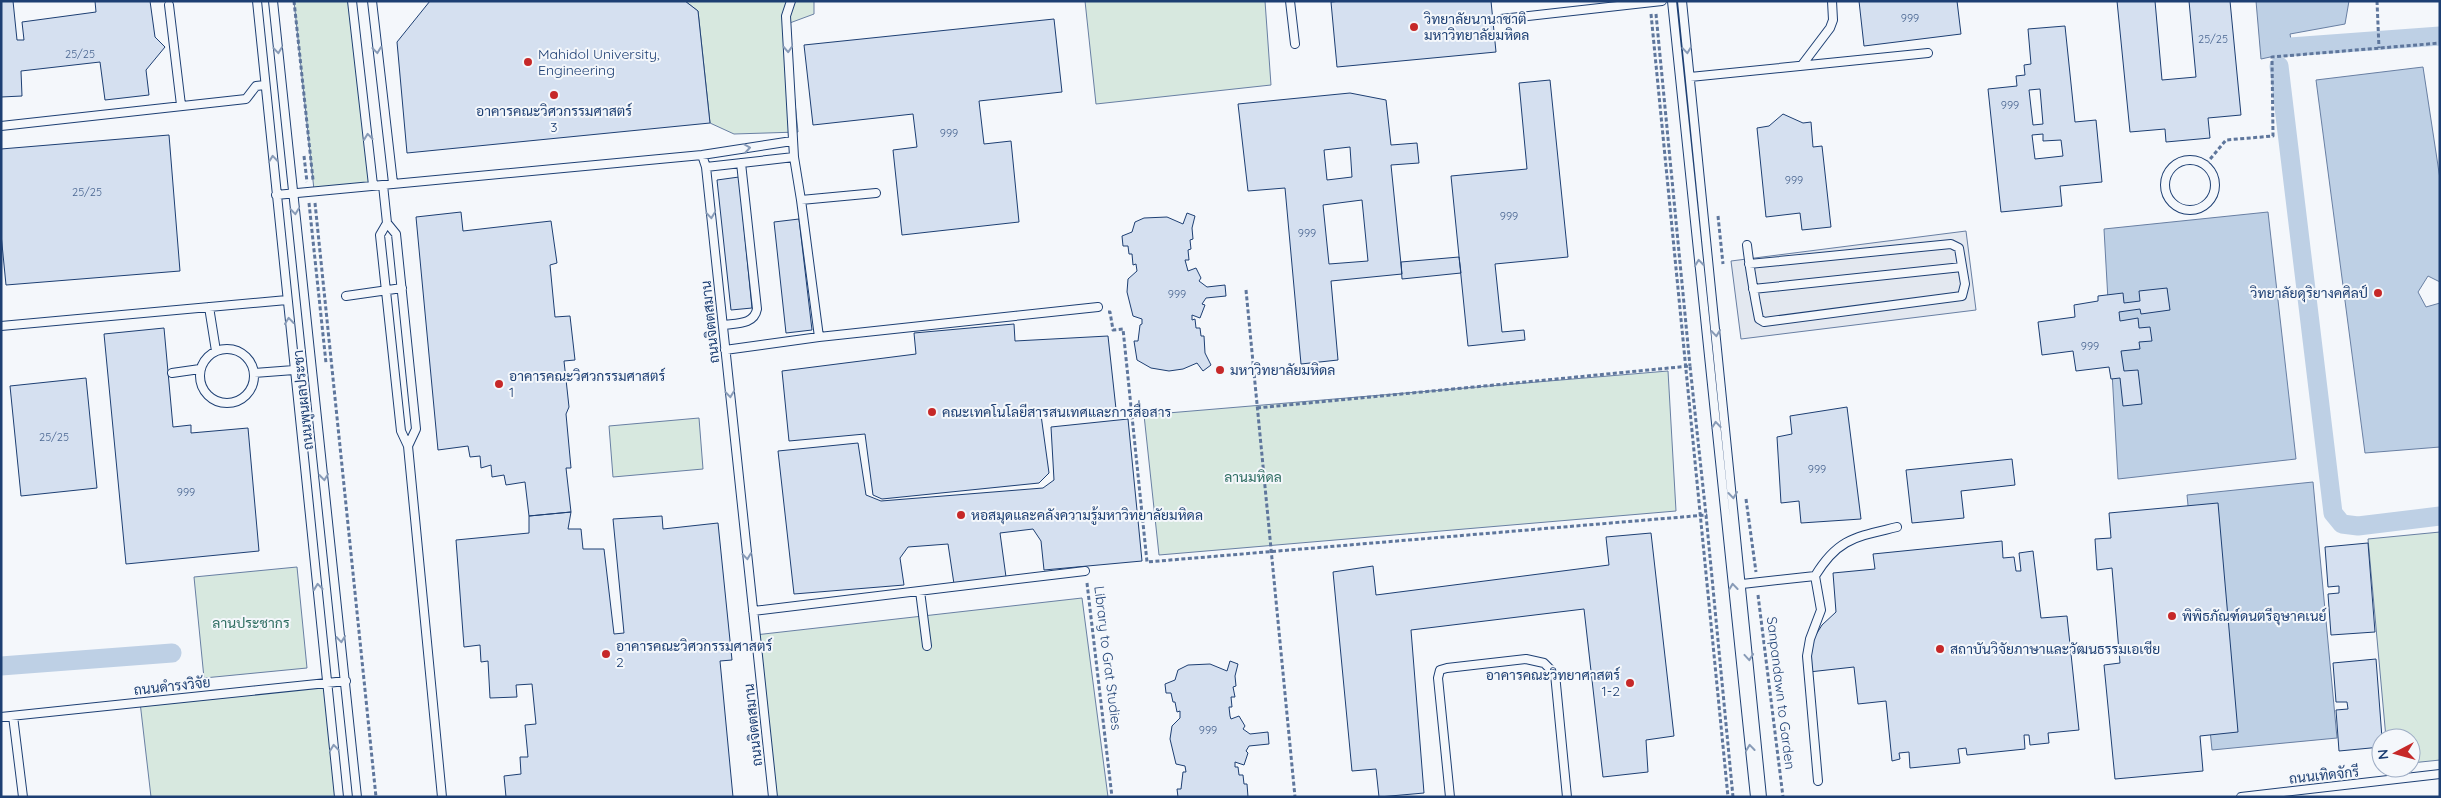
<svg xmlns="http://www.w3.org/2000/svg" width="2441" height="798" font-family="Quicksand,Sarabun,sans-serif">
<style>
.green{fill:#d7e8df;stroke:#687fa3}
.parking{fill:#e3e8f0;stroke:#687fa3}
.water{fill:#bed0e5;stroke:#687fa3}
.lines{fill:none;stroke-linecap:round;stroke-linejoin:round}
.canal{stroke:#bed0e5;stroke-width:19}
.building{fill:#d5e0f0;stroke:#1d3f73;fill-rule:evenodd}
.lane-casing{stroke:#1d3f73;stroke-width:10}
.path{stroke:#5e769c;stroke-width:3;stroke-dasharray:4 2.5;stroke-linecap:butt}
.lane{stroke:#f4f7fb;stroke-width:8}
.oneway{stroke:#889bb7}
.poi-dot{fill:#c62828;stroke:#f4f7fb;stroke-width:2}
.labels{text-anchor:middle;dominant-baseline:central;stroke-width:4;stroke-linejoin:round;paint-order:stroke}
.number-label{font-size:11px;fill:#4b6792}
.poi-label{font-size:14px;fill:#1d3f73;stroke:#f4f7fb;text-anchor:start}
.street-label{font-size:14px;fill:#1d3f73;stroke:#f4f7fb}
.park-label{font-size:14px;fill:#2c6c60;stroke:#f4f7fb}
</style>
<rect width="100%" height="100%" fill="#f4f7fb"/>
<path class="green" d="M294,1H354L373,185L314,190Z
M685,1H814V14L787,24L798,132L734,134L710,123L698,11Z
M1085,1H1265L1271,85L1096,104Z
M1668,371L1676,511L1159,555L1144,415Z
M699,418L703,469L613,477L609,426Z
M2440,532V760L2411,763V738H2386L2368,539Z
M297,567L307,668L204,678L194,577Z
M1082,598L1108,797H773L755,635Z
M328,683L339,797H151L140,702Z"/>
<path class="parking" d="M1966,231L1976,310L1741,339L1731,261Z"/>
<path class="water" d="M2256,1H2349L2345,24L2290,34L2293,52L2261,59Z
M2423,67L2440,179V282L2428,276L2418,292L2426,307L2440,303V447L2365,453L2316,80Z
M2268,212L2296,459L2118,479L2104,229Z
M2313,482L2337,738L2212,750L2187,495Z"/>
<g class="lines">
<path class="canal" d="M2277,48L2440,36
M2279,66L2333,513L2342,524L2358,526L2440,516
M1,666L172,653"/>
</g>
<path class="building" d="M1,1H13L17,40H24L22,22L96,12L95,1H150L155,37L165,47L146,70L149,95L105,100L100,62L21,71L22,96L1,97Z
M430,1H685L698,11L710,123L407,153L397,42Z
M1341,1H1491L1496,52L1337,67L1331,2Z
M1859,1H1957L1961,34L1864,46Z
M2117,1H2155L2162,80L2196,77L2189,1H2230L2241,115L2208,118L2210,138L2166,142L2165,129L2130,132Z
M1054,19L1062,92L979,101L984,144L1011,141L1019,222L902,235L893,150L917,147L913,114L813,125L804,45Z
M2065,26L2075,122L2096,120L2102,182L2060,186L2062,206L2001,212L1988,89L2017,86L2016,76L2025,75L2024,65L2031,64L2028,29ZM2040,89L2043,124L2033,125L2029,90ZM2043,134V141L2061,140L2063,156L2035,159L2032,135Z
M1550,80L1568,257L1495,264L1502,332L1524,330L1525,340L1468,346L1451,176L1527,169L1519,83Z
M1350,93L1386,100L1391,145L1417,143L1419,163L1391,165L1402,274L1331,281L1338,360L1301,364L1285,188L1248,191L1238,104ZM1350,147L1352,177L1327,180L1324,150ZM1362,200L1368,261L1329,264L1323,205Z
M1783,114L1803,123L1811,122L1813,147L1822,146L1831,227L1802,230L1800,213L1766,217L1757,128L1769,126Z
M169,135L180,271L6,285L1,234V149Z
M739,177L752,308L731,310L717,180Z
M461,212L463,231L551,221L557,263L550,265L555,317L570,316L575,360L564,361L569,407L566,414L571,468H566L571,512L529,516L525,482L506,485L504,475L492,477L491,465L481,468L480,456L470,457L468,446L438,450L416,217Z
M1187,213L1195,216L1192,228L1193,239L1190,240L1191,249L1188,250L1189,260H1185L1188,271L1196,268L1201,278L1199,281L1207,287L1225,285L1226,296L1206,298L1202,304L1205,305L1200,318L1192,315V320L1195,319L1196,328H1200L1201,336H1204L1205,353L1211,365L1203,371L1197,363L1183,369L1169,371L1151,368L1137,360L1134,341H1138L1140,325L1142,324V319L1133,316L1127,292L1128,279L1137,271L1136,264L1133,265L1132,254H1129L1128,246H1123L1122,236L1132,232L1135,222L1144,218L1167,217L1183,224Z
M799,219L812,330L786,333L774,222Z
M1459,257L1461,273L1402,279L1401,262Z
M2167,288L2170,310L2141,314L2140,309L2119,312L2120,321L2138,318L2139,328L2150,327L2152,341L2139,342L2140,349L2121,351L2124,371L2138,370L2142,404L2123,406L2120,378L2111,379L2109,367L2076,371L2073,351L2042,355L2038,322L2075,317L2074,305L2098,301V296L2123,293L2124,303L2140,301L2139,291Z
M1014,324L1015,341L1108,336L1116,409L1041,415L1049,473L1039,483L882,499L873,495L865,434L789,441L782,371L916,354L914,333Z
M164,328L173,427L191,425V433L248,428L259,551L126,564L104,334Z
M86,378L97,488L21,496L10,386Z
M1847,407L1861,519L1801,523L1799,501L1781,503L1777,437L1792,434L1790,416Z
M1128,419L1142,561L1044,570L1041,541L1033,529L1000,533L1006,577L954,584L948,544L908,547L900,558L904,585L794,594L778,451L858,443L866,495L881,501L1043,488L1054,480L1051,427Z
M2012,459L2015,485L1961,491L1964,518L1912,523L1906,470Z
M2218,503L2238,732L2200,736L2203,771L2115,779L2104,665L2120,663L2112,568L2097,570L2095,539L2111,538L2109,513Z
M571,512L568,529H581L583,549H604L614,634L624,633L613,519L662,516L663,529L718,523L732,660L720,661L733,797H506L504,776L521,774L520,757H528L525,725L536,724L532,684L516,685L517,697L490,698L488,661L481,662L480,645L464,647L456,540L529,533V516Z
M1651,533L1674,736L1646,740L1648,772L1603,777L1584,609L1411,630L1424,793L1379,797L1376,769L1352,771L1333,572L1373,566L1376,595L1609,565L1606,537Z
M2002,541L2003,558L2014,557L2016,571H2021L2019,553L2033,551L2041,618L2067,616L2079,730L2048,733L2049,743L2030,745L2029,735H2024L2025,749L1967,755L1966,748L1958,749L1960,763L1910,768L1909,752L1899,753L1900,759L1892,761L1886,701L1858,704L1854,667L1809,672L1812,641L1822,625L1836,612L1833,573L1875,569L1873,554Z
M2368,543L2375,632L2331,635L2328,594L2339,593V586L2328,587L2325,547Z
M2376,659L2382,738L2381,747L2339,751L2336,710L2348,709L2347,702H2336L2333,663Z
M1230,661L1238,664L1235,676L1236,686L1233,687L1235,697H1231L1232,707H1229L1230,716L1231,719L1239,716L1245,726L1243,729L1250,734L1268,732L1269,744L1249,746L1246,751L1248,753L1244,765L1235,762V767H1238L1239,775H1243L1244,784H1247L1248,797H1178L1177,789H1181L1183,772H1186L1185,766L1176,764L1170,739L1172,726L1180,718V711L1177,712L1175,702H1173L1171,693H1166L1165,684L1175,680L1178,670L1188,665L1210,664L1227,671Z"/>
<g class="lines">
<g class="lane-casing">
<path id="lane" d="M257,1L339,797
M273,1L357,797
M352,1L373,185
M372,1L393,183
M1290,1L1295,44
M1672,1L1755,797
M1682,1L1762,797
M169,5L181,105
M1501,19L1662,1
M1802,65L1830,28L1833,20L1832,1
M1690,77L1928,53
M1,126L246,99L256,86L265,85
M702,155L706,167L773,797
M794,157L801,200L876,193
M2165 185a25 25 0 1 1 50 0a25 25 0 1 1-50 0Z
M706,167L794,157L786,16L791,1
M383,185L387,223L396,234L416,429L408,446
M276,195L702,155L792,141
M801,200L819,337
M387,223L380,235L401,431L408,446L442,797
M1747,245C1750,270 1754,294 1759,319L1764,322L1962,296L1965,284L1959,248L1951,244L1749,264
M1753,289L1962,267
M346,296L402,288
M209,307L216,351
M723,325C736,323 754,325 757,309L741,163
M1,326L287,300
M200 376a27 27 0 1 1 54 0a27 27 0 1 1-54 0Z
M725,350L819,337L1098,307
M172,373L200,369
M254,373L294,370
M1815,576C1838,538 1856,537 1897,527
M1742,584L1815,576L1821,610L1810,639L1807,656L1818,781
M920,591L927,646
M753,611L1085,571
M13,716L23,797
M1,717L346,681
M1450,797L1438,678L1440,670L1447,668L1526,659L1544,663L1555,674L1567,797
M2241,797L2440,774"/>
</g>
<path class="path" d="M294,1L313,180
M2377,1L2379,48
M1651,14L1728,797
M1656,14L1690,366
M304,156L307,182
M2206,164L2226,140L2273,136L2272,57L2440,43
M309,203L326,363
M315,203L376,797
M1718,216L1723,264
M1246,290L1295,797
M1108,312H1110L1113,330L1123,329L1147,562L1706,515L1733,797
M1257,408L1690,366L1706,515
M1746,499L1756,572
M1087,583L1112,797
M1758,595L1783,797"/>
<use href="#lane" class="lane"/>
</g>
<defs><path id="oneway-chevron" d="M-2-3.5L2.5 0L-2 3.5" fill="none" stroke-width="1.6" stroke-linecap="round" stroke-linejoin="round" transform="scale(1.25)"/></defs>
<g class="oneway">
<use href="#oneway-chevron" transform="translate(788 49) rotate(87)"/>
<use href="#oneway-chevron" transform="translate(278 50) rotate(84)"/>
<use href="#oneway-chevron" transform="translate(377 50) rotate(83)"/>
<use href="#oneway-chevron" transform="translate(1687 50) rotate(84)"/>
<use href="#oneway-chevron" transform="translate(368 137) rotate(-96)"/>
<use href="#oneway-chevron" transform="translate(747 148) rotate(-9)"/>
<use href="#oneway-chevron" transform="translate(273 159) rotate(-96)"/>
<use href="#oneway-chevron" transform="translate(295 211) rotate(84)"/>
<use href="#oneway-chevron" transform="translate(711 215) rotate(84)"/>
<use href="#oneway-chevron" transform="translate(1699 263) rotate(-96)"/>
<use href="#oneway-chevron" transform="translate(289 321) rotate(-96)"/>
<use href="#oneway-chevron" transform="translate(1716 333) rotate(84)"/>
<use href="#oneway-chevron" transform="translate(730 394) rotate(84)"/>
<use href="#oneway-chevron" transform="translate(1716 425) rotate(-96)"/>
<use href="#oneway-chevron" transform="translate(324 477) rotate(84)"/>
<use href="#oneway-chevron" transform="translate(1733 495) rotate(84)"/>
<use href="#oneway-chevron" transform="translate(747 556) rotate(84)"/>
<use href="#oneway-chevron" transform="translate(318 587) rotate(-96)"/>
<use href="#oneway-chevron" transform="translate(1733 587) rotate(-96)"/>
<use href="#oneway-chevron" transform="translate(341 639) rotate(84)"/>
<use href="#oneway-chevron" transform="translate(1749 657) rotate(85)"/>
<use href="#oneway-chevron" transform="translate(334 748) rotate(-96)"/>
<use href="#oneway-chevron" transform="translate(1750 748) rotate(-96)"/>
</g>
<g class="poi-dot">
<circle cx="1414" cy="27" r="5"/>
<circle cx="528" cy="62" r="5"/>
<circle cx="554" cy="95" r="5"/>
<circle cx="2378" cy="293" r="5"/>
<circle cx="1220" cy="370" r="5"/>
<circle cx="499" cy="384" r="5"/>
<circle cx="932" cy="412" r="5"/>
<circle cx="961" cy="515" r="5"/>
<circle cx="2172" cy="616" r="5"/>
<circle cx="1940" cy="649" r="5"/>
<circle cx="606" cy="654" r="5"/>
<circle cx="1630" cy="683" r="5"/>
</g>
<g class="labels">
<g class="number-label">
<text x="1910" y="18">999</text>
<text x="2213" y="39">25/25</text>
<text x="80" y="54">25/25</text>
<text x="2010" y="105">999</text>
<text x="949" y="133">999</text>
<text x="1794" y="180">999</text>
<text x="87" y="192">25/25</text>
<text x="1509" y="216">999</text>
<text x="1307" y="233">999</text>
<text x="1177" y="294">999</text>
<text x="2090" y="346">999</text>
<text x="54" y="437">25/25</text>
<text x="1817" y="469">999</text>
<text x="186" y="492">999</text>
<text x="1208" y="730">999</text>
</g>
<g class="poi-label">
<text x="1424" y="19">วิทยาลัยนานาชาติ<tspan x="1424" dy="16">มหาวิทยาลัยมหิดล</tspan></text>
<text x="538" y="54">Mahidol University,<tspan x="538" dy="16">Engineering</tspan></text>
<text x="554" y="111" text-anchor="middle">อาคารคณะวิศวกรรมศาสตร์<tspan x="554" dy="16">3</tspan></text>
<text x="2368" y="293" text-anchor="end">วิทยาลัยดุริยางคศิลป์</text>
<text x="1230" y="370">มหาวิทยาลัยมหิดล</text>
<text x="509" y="376">อาคารคณะวิศวกรรมศาสตร์<tspan x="509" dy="16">1</tspan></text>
<text x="942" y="412">คณะเทคโนโลยีสารสนเทศและการสื่อสาร</text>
<text x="971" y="515">หอสมุดและคลังความรู้มหาวิทยาลัยมหิดล</text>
<text x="2182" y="616">พิพิธภัณฑ์ดนตรีอุษาคเนย์</text>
<text x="616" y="646">อาคารคณะวิศวกรรมศาสตร์<tspan x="616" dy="16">2</tspan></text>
<text x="1950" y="649">สถาบันวิจัยภาษาและวัฒนธรรมเอเชีย</text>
<text x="1620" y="675" text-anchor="end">อาคารคณะวิทยาศาสตร์<tspan x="1620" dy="16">1-2</tspan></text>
</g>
<g class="street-label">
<text transform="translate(710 322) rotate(-96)">ถนนจิตตสมาน</text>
<text transform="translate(303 400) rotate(-96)">ถนนพูนผลประชา</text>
<text transform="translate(1108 658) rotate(83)">Library to Grat Studies</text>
<text transform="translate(172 686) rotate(-6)">ถนนดำรงวิจัย</text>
<text transform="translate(1781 693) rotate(83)">Sanpandawn to Garden</text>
<text transform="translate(753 725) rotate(-96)">ถนนจิตตสมาน</text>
<text transform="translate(2324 775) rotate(-6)">ถนนเทิดจักรี</text>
</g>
<g class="park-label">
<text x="1253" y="477">ลานมหิดล</text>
<text x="251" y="623">ลานประชากร</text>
</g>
</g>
<rect width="2441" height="798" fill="none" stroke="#1d3f73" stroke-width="5"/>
<g transform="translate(2396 753) rotate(264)"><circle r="24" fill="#f4f7fb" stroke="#9eadc5"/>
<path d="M0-4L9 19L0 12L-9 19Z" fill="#c62828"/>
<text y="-8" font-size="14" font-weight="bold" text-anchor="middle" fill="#1d3f73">N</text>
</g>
</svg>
